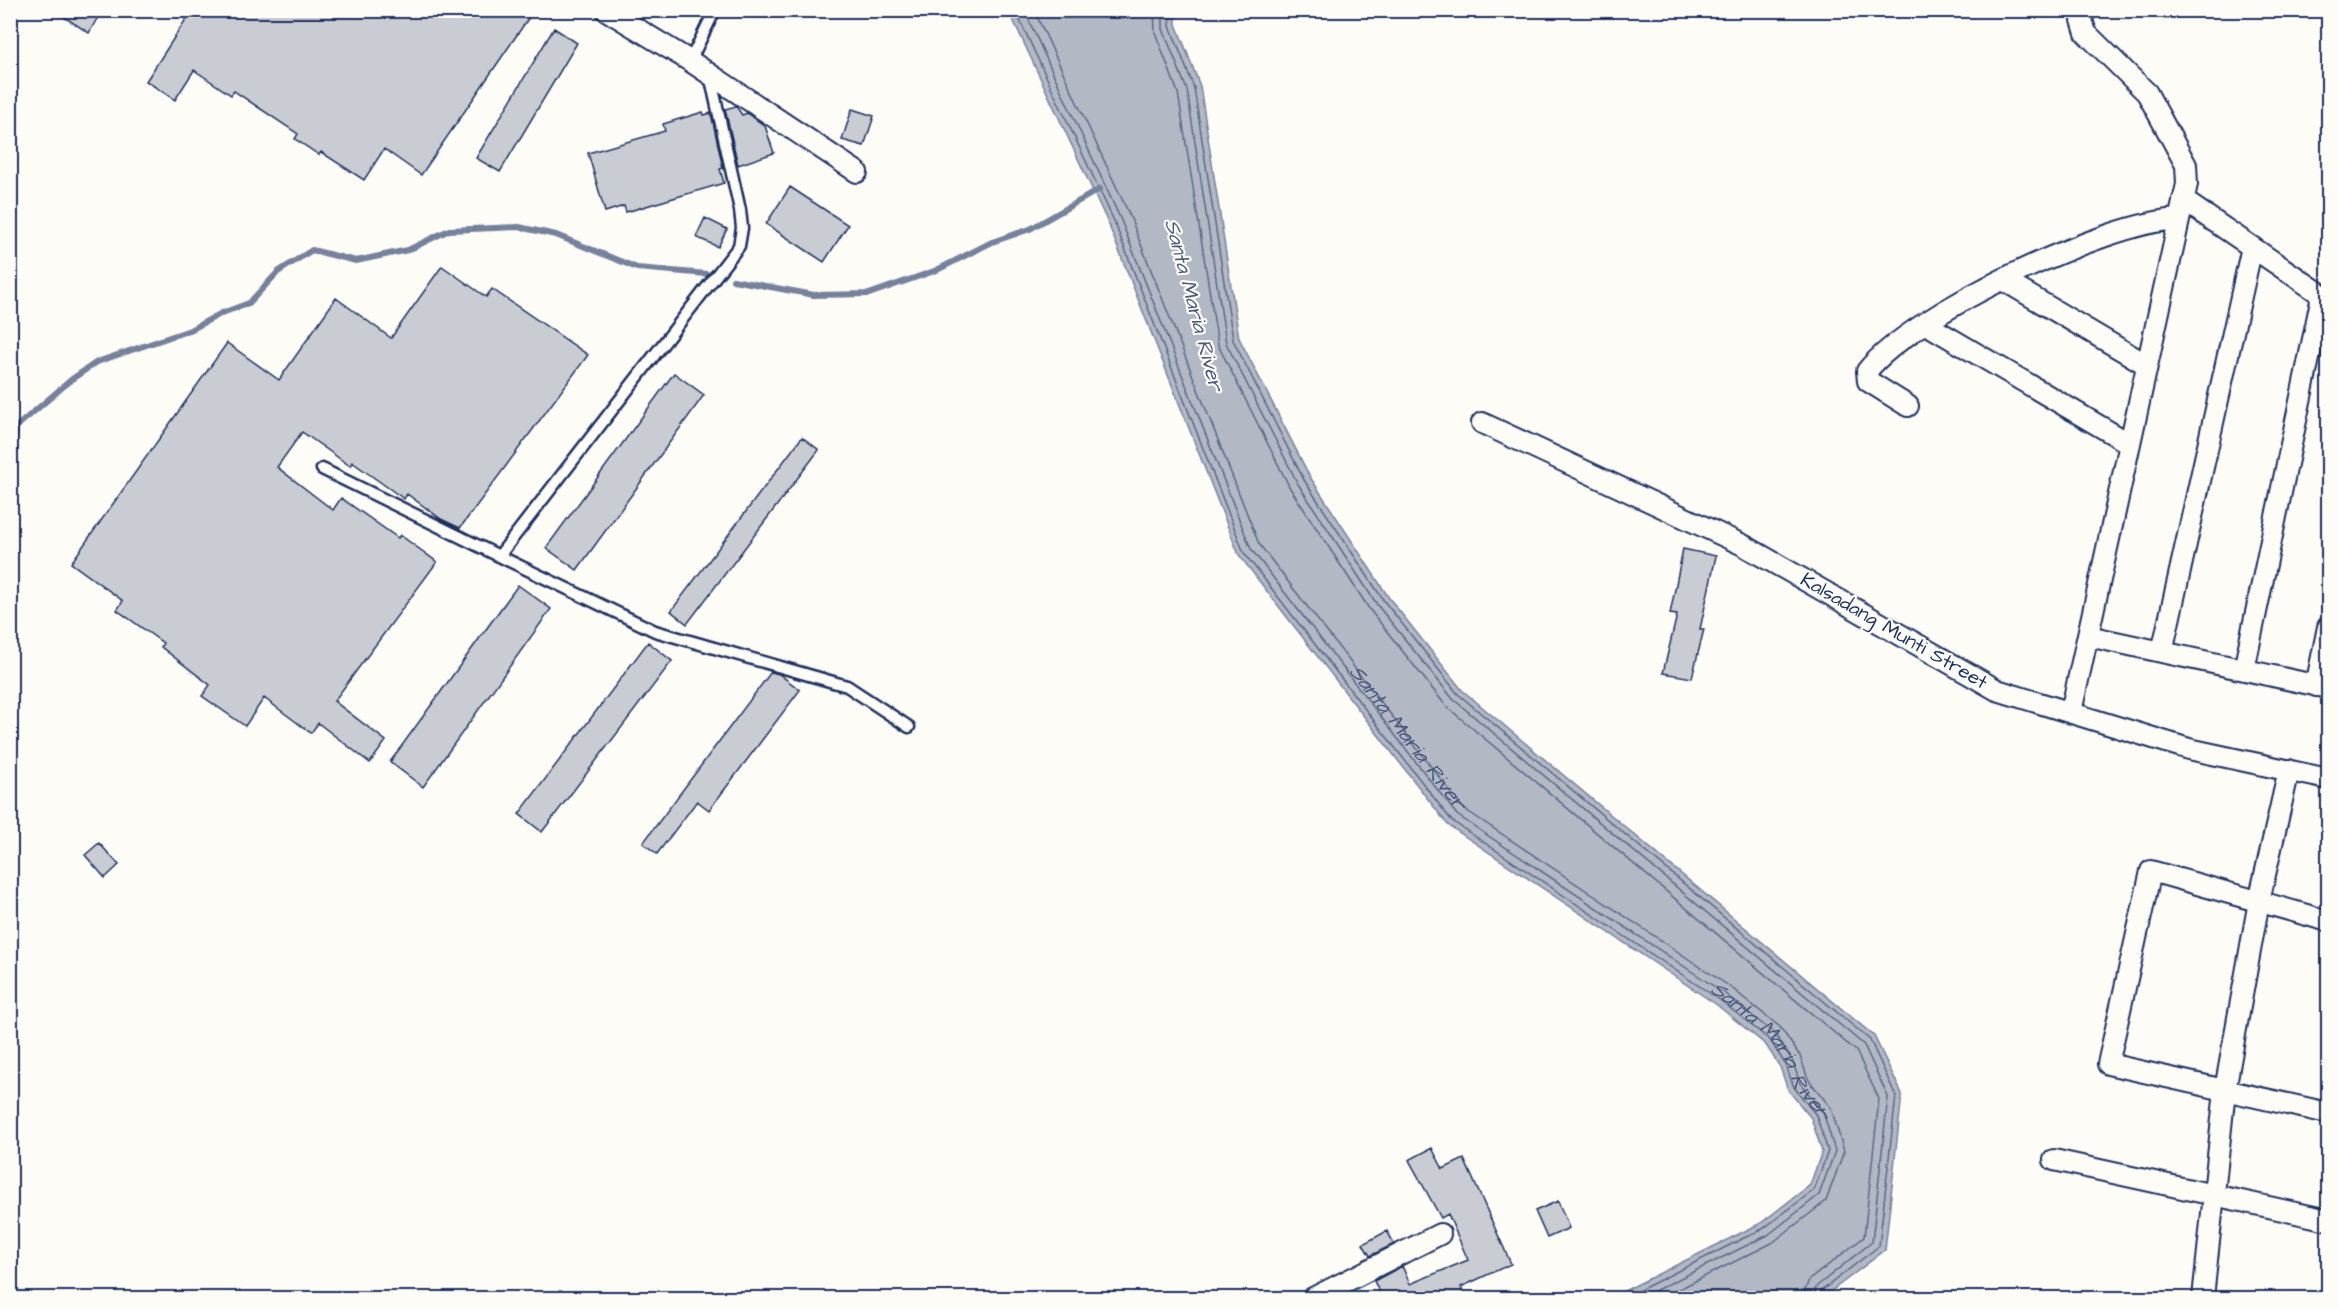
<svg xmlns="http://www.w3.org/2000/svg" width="2339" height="1309" font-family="'Architects Daughter',sans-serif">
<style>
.water{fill:#b3b8c5;stroke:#76819c;stroke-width:1.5}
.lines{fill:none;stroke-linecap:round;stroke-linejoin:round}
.shore{stroke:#586687;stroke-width:1.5}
.stream{stroke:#76819c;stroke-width:6}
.building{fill:#c9ccd3;stroke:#1b2f5e;stroke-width:1.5}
.service-casing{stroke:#1b2f5e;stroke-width:15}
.minor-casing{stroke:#1b2f5e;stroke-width:24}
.service{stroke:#fdfcf7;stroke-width:10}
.minor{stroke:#fdfcf7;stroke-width:20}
.labels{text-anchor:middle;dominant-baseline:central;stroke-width:4.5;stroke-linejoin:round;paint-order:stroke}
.street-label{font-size:20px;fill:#1b2f5e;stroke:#fdfcf7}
.water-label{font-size:21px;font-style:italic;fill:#49587d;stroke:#fdfcf7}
</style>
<rect width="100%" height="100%" fill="#fdfcf7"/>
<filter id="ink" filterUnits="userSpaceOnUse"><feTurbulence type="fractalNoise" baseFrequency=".0167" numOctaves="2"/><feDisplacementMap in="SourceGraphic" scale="12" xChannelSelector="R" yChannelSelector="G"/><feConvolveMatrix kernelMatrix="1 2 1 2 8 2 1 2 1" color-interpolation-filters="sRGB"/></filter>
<g filter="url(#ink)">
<path class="water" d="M1009,11H1176V24L1200,86L1239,338L1310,477L1389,598L1462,690L1874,1036L1902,1094L1885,1250L1822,1298H1610L1761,1223L1810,1185L1822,1151L1811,1118L1788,1090L1780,1067L1766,1045L1717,1005L1448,825L1239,555L1108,223Z"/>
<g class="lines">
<g class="shore">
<path d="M1015,10L1114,221L1244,553L1452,821L1720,1000L1770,1040L1785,1064L1794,1087L1816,1115L1828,1151L1814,1190L1764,1228L1624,1298"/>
<path id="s1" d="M1024,10L1120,218L1251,549L1457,815L1724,993L1775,1034L1792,1060L1800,1083L1823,1112L1835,1151L1819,1195L1768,1235L1640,1298"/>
<path id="s2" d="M1034,10L1129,214L1259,544L1463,808L1729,986L1780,1027L1800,1056L1808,1079L1831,1108L1844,1151L1826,1201L1772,1243L1661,1298"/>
<path d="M1154,10L1155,32L1178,93L1218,345L1290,488L1370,610L1446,706L1856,1051L1879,1099L1864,1237L1809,1280L1802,1298"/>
<path d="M1163,10V29L1187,90L1226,343L1298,484L1378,606L1453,699L1864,1045L1888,1097L1872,1242L1817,1286L1811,1298"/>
<path d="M1171,10L1170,26L1194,88L1233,340L1304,480L1384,601L1458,694L1870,1040L1896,1096L1879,1246L1821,1291L1819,1298"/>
</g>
<path class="stream" d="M733,280L814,295L869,294L937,270L992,242L1030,229L1100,189
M10,498L16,427L72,379L97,362L190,330L222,313L249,303L278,272L312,250L356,261L408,250L449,230L519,227L556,235L637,268L707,274"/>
</g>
<path class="building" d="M53,10H102L89,33Z
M192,10H534L421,175L384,149L364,180L321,152L319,155L295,139L298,134L234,91L231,95L194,70L175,100L146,81Z
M554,28L577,43L500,172L476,158Z
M736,106L742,115L747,113L765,126L774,153L738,165L725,109Z
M852,109L874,116L864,146L842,140Z
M703,112L704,115L711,113L723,168L720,169L724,183L626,212L624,206L605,212L588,153L665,131L663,124Z
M790,187L848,225L824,262L766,224Z
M705,218L727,229L718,247L696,237Z
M442,266L486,297L492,289L588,355L460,528L441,519L407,494L404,499L352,462L350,466L302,432L277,467L333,510L341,498L398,538L400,535L437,562L334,701L386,741L370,763L318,723L311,733L264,698L245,726L202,696L210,685L161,647L163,643L117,610L123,601L71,563L227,343L279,380L336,298L391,338Z
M674,373L704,395L577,570L546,548Z
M802,437L819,450L687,624L671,611Z
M1683,549L1716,556L1700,629H1704L1692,678L1663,673L1677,615L1670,614Z
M518,585L551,609L423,787L390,762Z
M648,642L672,661L542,832L519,814Z
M771,672L779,674L800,690L709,810L697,801L657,854L643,843Z
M99,843L119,865L105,878L85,855Z
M1432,1148L1443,1169L1464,1159L1511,1264L1461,1287L1466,1299H1376L1381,1296L1374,1281L1402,1266L1410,1284L1468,1260L1448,1214L1441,1218L1409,1160Z
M1558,1201L1569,1228L1547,1238L1535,1211Z
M1387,1231L1394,1244L1370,1256L1363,1244Z"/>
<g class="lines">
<g class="service-casing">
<path id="service" d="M690,61L715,10
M322,469L499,556L739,246L742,228L740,210L710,75
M499,556L655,631L847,686L909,727"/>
</g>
<g class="minor-casing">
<path id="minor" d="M606,10L690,61L857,172
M2183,200L2328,299
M2003,280L2147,365
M1926,324L2130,444
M1908,406L1868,381L1867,371C1913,313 2106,222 2179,219
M1482,423L1743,545L1997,690L2189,749L2328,779
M2088,636L2328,688
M2162,652L2252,247
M2244,670L2322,296
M2316,686L2328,627
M2071,712L2187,184L2186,165L2147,93L2086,33L2082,20L2085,10
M2328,921L2151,871L2108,1064L2328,1113
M2054,1160L2328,1220
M1313,1298L1440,1234
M2203,1298L2225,1090L2259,901L2289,770"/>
</g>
<use href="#service" class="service"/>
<use href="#minor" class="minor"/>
</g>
</g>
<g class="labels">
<g class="street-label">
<text transform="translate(1894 631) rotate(30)">Kalsadang Munti Street</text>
</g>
<g class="water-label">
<text transform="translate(1194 305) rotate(75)">Santa Maria River</text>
<text stroke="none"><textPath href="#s2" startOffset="824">Santa Maria River</textPath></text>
<text stroke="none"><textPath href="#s1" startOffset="1318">Santa Maria River</textPath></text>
</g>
</g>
<rect width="2339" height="1309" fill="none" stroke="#fdfcf7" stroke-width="36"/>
<rect x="18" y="18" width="2303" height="1273" fill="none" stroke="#1b2f5e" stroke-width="2" filter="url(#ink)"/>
</svg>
